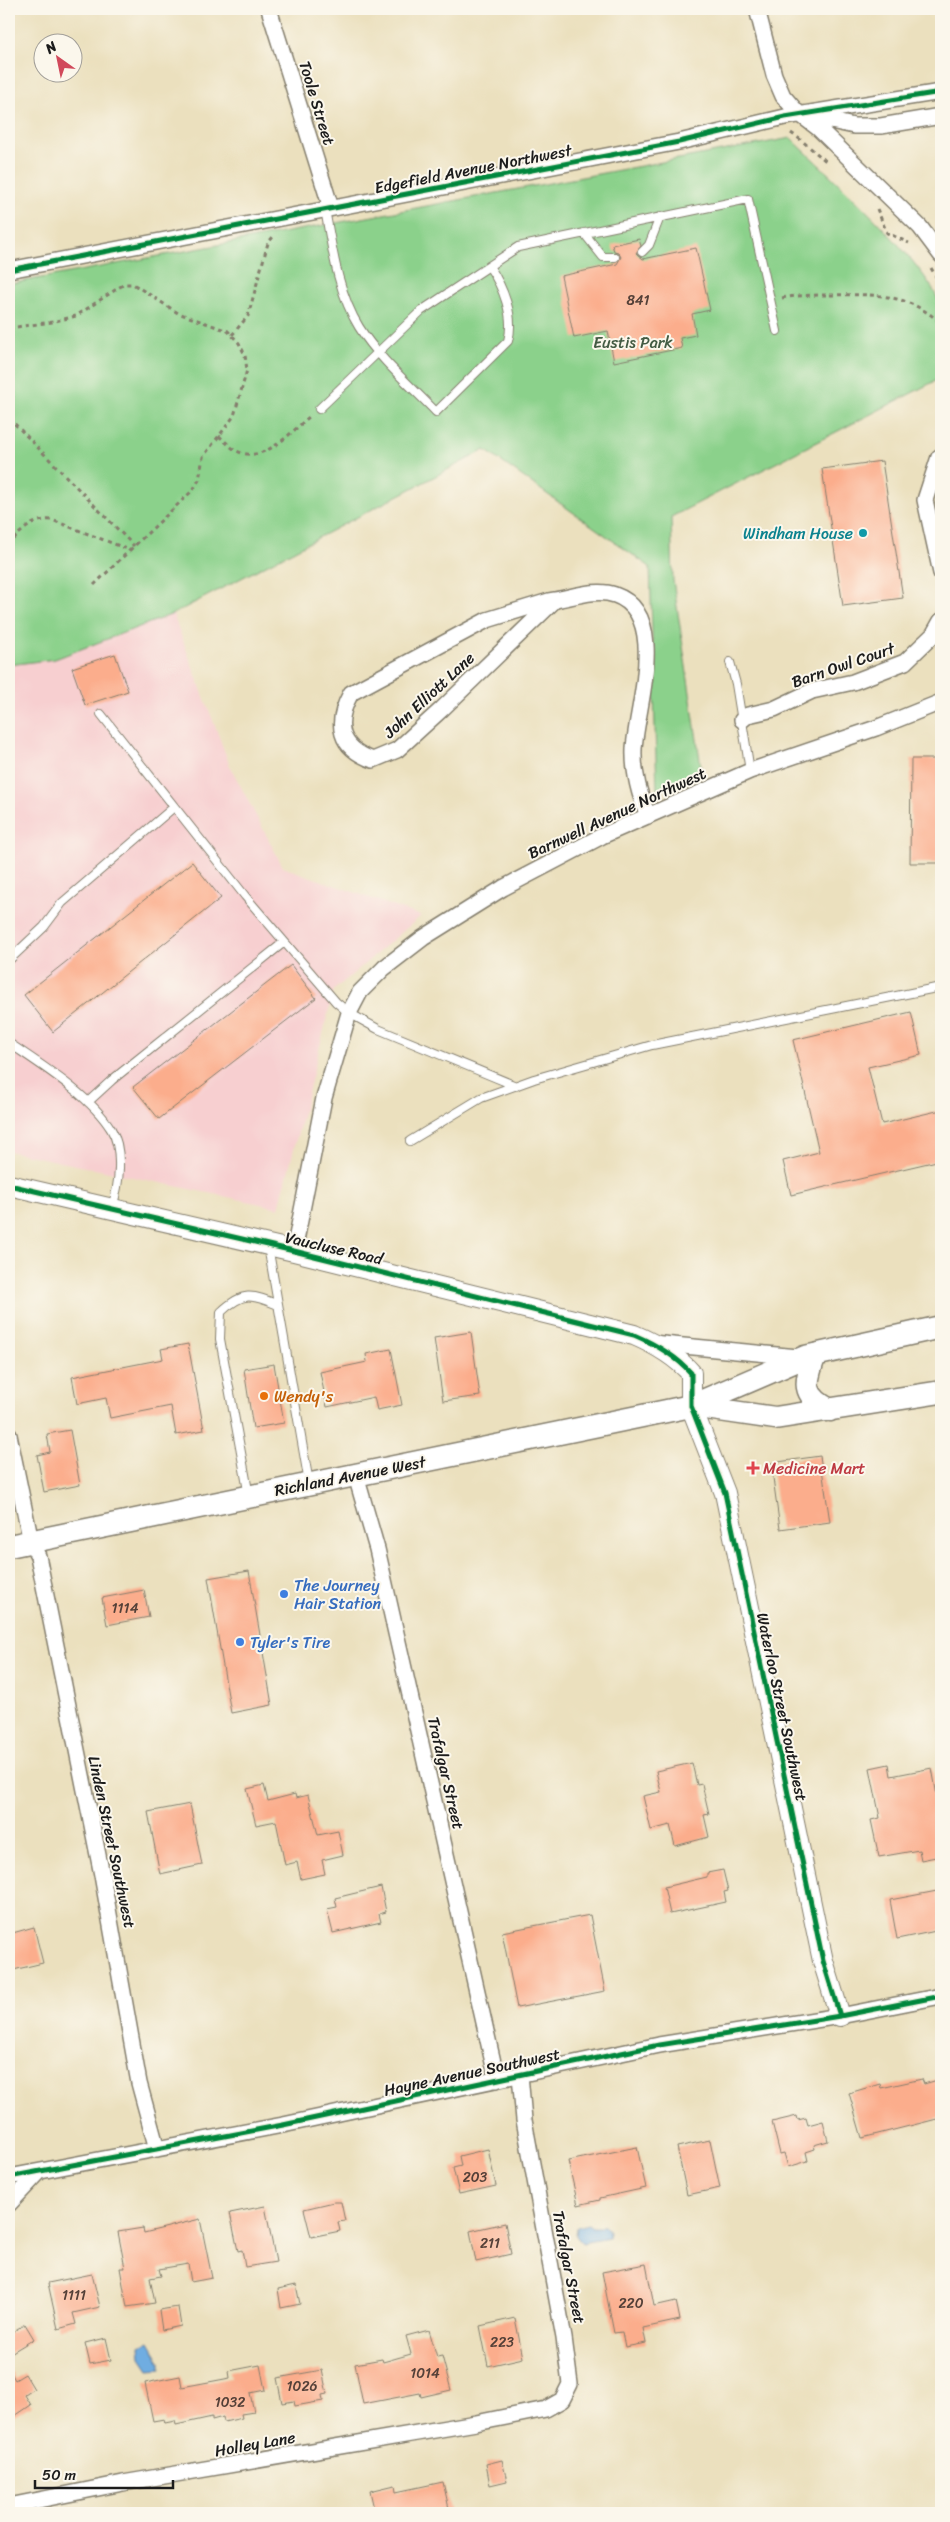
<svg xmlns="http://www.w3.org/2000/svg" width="950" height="2522" font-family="Sriracha,sans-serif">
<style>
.built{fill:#f7cfd0}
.green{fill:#8bd18b;stroke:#547654}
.water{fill:#6fade1;stroke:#46647e}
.building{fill:#fbad8c}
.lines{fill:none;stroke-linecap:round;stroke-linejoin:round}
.lane-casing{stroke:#847e6d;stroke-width:10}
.street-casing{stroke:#847e6d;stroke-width:18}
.secondary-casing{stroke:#847e6d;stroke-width:22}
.primary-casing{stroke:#847e6d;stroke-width:25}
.path{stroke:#847e6d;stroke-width:3;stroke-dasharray:4 4;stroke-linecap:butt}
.lane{stroke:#fff;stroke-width:8}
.street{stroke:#fff;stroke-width:15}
.secondary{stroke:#fff;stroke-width:20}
.primary{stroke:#fff;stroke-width:22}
.cycleway-casing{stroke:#fbf7ec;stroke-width:8}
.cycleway{stroke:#00873e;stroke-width:5}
.culture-dot{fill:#0f9aa8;stroke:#fbf7ec;stroke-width:2}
.food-dot{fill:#e8710a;stroke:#fbf7ec;stroke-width:2}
.health-dot{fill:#e0444e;stroke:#fbf7ec;stroke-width:2}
.shop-dot{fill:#3f7fe0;stroke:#fbf7ec;stroke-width:2}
.labels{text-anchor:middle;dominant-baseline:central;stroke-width:4;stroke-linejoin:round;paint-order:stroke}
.number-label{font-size:14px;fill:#544038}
.street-label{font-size:16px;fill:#1c1c1c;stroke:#fbf7ec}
.park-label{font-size:16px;fill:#435b43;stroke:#fbf7ec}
.culture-label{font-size:16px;fill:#0d838f;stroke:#fbf7ec;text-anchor:end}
.food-label{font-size:16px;fill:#c56008;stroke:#fbf7ec;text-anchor:start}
.health-label{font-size:16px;fill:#be3a42;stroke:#fbf7ec;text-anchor:start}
.shop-label{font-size:16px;fill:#366cbe;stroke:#fbf7ec;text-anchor:start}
</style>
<rect width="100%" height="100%" fill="#fbf7ec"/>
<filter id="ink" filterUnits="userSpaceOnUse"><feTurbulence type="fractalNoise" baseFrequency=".02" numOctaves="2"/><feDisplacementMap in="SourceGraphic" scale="10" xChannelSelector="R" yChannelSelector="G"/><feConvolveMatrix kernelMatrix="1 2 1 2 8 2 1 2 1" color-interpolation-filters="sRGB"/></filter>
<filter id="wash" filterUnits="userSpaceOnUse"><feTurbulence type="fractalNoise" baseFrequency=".0096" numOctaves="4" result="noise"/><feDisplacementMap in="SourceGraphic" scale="20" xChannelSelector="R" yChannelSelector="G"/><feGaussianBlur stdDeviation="1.12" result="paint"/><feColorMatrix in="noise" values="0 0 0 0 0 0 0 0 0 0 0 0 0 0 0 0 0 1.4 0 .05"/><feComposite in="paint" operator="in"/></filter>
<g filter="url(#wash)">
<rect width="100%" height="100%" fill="#ebe0be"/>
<path class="built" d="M173,614L230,766L283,867L421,916L334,990L279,1208L9,1151V665L55,659Z"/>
<path class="green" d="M791,138C824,171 934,268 941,309C945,331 941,356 941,378L671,517L673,580L702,773L657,791L650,567L485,450L173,614L55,659L9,665V284Z"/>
<path class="water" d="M589,2224L593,2227H605L609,2232L608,2238L582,2243L576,2236L577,2227Z
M149,2341L161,2362V2368L149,2369L141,2357L140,2346Z"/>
<g id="blocks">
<path class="building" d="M639,239L641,246L636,253L643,259L696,248L710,310L692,314L696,335L680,338L682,348L614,362L608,331L574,338L561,276L617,264L621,257L618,252L614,251L612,245Z
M882,461L903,598L843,606L822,469Z
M115,654L128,691L85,705L72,668Z
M911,759H941V863H910Z
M192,862L221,898L53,1032L24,995Z
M291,965L316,998L159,1119L133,1087Z
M911,1012L921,1055L868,1067L882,1124L941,1110V1160L791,1195L783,1161L819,1152L793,1040Z
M471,1332L480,1396L443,1401L434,1338Z
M188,1344L204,1430L176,1435L171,1406L110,1418L106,1398L77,1404L72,1377L163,1359L161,1349Z
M391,1349L402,1405L377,1410L374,1397L327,1407L320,1372L367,1362L366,1354Z
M274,1364L284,1423L253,1428L244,1369Z
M70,1430L80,1485L44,1492L37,1455L50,1452L47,1434Z
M820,1456L830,1522L780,1529L771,1463Z
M249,1571L272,1705L231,1713L208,1578Z
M144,1590L149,1617L107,1625L102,1598Z
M692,1763L697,1785L702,1784L709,1814L704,1815L709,1837L675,1846L670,1825L651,1830L643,1796L661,1792L656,1771Z
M889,1764L891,1776L932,1768L941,1818V1856L921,1860L919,1850L879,1857L871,1820L880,1818L870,1768Z
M264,1785L268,1801L295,1794L296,1798L308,1795L318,1835L338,1831L343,1855L322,1860L325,1874L301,1879L297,1862L285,1865L276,1821L256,1825L247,1789Z
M190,1804L202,1865L160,1874L148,1812Z
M723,1870L728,1891L724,1892L726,1902L670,1914L664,1887L707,1877V1873Z
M381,1887L386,1912L379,1914L381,1922L333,1933L327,1909L337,1907L335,1898Z
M937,1891L941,1911V1930L897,1939L890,1900Z
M590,1915L605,1991L517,2008L502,1932Z
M34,1927L43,1963L9,1971V1934Z
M922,2079L924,2084L941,2079V2118L862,2138L849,2093L880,2084L881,2088Z
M797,2116L798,2120L806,2118L808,2125L823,2121L828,2141L814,2145L815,2149L806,2152L808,2161L788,2167L784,2153L780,2154L772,2122Z
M710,2140L720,2188L687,2195L677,2147Z
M637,2147L646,2188L600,2198V2200L578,2205L568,2161Z
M488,2149L496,2186L459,2194L453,2168L461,2166L459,2156Z
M334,2202H341L345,2221L338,2222L340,2231L311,2237L304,2209Z
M265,2206L276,2262L245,2267L242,2250L238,2251L230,2213Z
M200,2219L212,2278L191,2282L188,2264L159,2269L161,2276L150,2278L155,2303L127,2307L120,2268H125L118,2232L143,2228L144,2233Z
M505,2223L511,2254L476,2262L470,2231Z
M646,2264L654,2306L676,2301L680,2320L643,2328L646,2343L625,2347L622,2332L614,2333L602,2272Z
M92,2274L100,2307L73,2313L76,2324L58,2329L48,2283Z
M296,2285L300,2304L281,2308L278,2289Z
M178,2307L181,2326L162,2330L159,2310Z
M515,2318L523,2358L488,2366L480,2326Z
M25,2324L34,2339L9,2354V2334Z
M429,2330L437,2357L442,2356L451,2390L421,2397L420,2393L363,2404L355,2364L382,2359L383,2362L411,2354L406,2336Z
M106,2338L111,2360L90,2364L85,2343Z
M260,2365L265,2390L250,2393L254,2412L241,2414L242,2418L224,2422L223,2417L212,2420V2417L176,2425L175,2421L165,2423L164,2419L153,2421L145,2383L180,2376L182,2387L230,2378L229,2371Z
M9,2369L15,2380L25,2374L34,2389L25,2395L31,2405L9,2420Z
M322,2370L327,2394L322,2395L323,2401L295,2406L294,2401L282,2403L277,2378Z
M502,2460L507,2481L490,2485L486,2464Z
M443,2482L450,2513H375L370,2491L395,2485L396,2492Z"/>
</g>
</g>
<g filter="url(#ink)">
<use href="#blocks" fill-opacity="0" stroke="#847e6d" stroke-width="1"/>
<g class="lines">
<g class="lane-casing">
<path id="lane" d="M325,209C332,248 338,293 359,327C379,359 410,385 436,412L508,341C515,316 503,287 489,266
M584,233L603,257H615
M642,252L649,245L660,217
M319,409L421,311L518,247L748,199L777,331
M730,662L736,684L750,771
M101,714L245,896L336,1002L349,1013L378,1029L516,1086
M9,960L44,927L62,903L174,807
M9,1043C41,1065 90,1095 111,1129C124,1150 119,1186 112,1207
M88,1102L112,1080L283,943
M410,1141L481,1098L534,1079L652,1045L941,987
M268,1246L309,1483
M249,1496L220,1339L221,1312C243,1291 252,1294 278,1305"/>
</g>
<g class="street-casing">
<path id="street" d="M269,9L331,208
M757,9L774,75L783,96L797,112L818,128L920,227L941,255
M812,117L854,126H881L941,116
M9,270L679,142L785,117L941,92
M941,456L939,457L925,500L941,573
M555,600L442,709L397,750L373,760C339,748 334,724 351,693L487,620L549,601L555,600C573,597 597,588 615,595C670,614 636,709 634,749C633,773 639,794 648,816
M742,720L748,715L774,709L812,691L853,682L905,662L933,635L941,621
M294,1251L324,1098L349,1013L360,992L384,968L423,938L503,888L602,836L750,771L876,728L941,702
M652,1343L798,1357
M9,1435L31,1542L38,1556L102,1875L139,2083L157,2149
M356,1476L377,1549L497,2080
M9,2177L283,2125L659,2045L840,2016L941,1996
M9,2204L39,2172
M14,2505L123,2483L476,2423L546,2409L562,2400L570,2384L564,2338L524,2120L520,2075"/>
</g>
<g class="secondary-casing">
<path id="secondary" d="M9,1185L294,1251L634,1335C655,1344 676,1356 691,1373V1406L725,1493L823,1961L840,2016"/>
</g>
<g class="primary-casing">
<path id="primary" d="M815,1355C805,1382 801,1395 830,1410
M692,1406L775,1418L941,1392
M9,1546L691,1406L805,1357L941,1327"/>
</g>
<path class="path" d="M791,133L801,140L827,162
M877,209L887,233L909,243
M931,268L941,285
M782,298C799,295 816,295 832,295C876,294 906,293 941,323
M9,328L52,322L76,316L118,288L125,284H133L178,313L228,331L239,343L245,355L247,370L234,416L203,457L199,480L193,490L130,550L52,520C33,518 22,531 9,543
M232,335L248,316L268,243L273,237
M9,418L134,546
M219,436C225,441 231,448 237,451C264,465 292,431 310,416
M94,585L130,550
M9,614H13"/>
<use href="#lane" class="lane"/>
<use href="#street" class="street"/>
<use href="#secondary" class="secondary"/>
<use href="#primary" class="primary"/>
<g class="cycleway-casing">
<path id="cycleway" d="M9,270L679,142L785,117L941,92
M9,1185L294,1251L634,1335C655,1344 676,1356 691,1373V1406L725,1493L823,1961L840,2016
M9,2177L283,2125L659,2045L840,2016L941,1996"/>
</g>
<use href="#cycleway" class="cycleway"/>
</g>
</g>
<circle class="culture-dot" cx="863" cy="533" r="5"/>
<circle class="food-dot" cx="264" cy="1396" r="5"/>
<path class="health-dot" d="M750.5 1460.5h5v5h5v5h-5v5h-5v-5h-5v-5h5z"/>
<g class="shop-dot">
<circle cx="284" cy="1594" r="5"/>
<circle cx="240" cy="1642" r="5"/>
</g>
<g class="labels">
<g class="number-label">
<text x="638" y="300">841</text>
<text x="125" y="1608">1114</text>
<text x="475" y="2177">203</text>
<text x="490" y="2243">211</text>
<text x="74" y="2295">1111</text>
<text x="631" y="2303">220</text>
<text x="502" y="2342">223</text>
<text x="425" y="2373">1014</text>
<text x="302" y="2386">1026</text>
<text x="230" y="2402">1032</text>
</g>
<g class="street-label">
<text transform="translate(317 103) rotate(73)">Toole Street</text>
<text transform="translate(473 169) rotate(-11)">Edgefield Avenue Northwest</text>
<text transform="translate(843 665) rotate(-19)">Barn Owl Court</text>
<text transform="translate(429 695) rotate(-43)">John Elliott Lane</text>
<text transform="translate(617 813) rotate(-25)">Barnwell Avenue Northwest</text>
<text transform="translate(334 1248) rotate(13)">Vaucluse Road</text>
<text transform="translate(350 1476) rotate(-11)">Richland Avenue West</text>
<text transform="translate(782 1707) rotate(78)">Waterloo Street Southwest</text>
<text transform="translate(446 1773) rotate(77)">Trafalgar Street</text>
<text transform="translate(112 1842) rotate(78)">Linden Street Southwest</text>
<text transform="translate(472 2072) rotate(-12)">Hayne Avenue Southwest</text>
<text transform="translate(569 2267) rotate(79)">Trafalgar Street</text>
<text transform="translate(255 2444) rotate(-10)">Holley Lane</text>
</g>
<g class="park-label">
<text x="633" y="342">Eustis Park</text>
</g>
<g class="culture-label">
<text x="853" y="533">Windham House</text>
</g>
<g class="food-label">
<text x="274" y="1396">Wendy's</text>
</g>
<g class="health-label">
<text x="763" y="1468">Medicine Mart</text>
</g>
<g class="shop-label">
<text x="294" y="1585">The Journey<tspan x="294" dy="18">Hair Station</tspan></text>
<text x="250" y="1642">Tyler's Tire</text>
</g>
</g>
<rect width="950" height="2522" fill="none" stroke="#fbf7ec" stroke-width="30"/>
<g transform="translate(58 58) rotate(327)"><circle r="24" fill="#fbf7ec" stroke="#a29f99"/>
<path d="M0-4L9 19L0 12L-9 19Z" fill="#d1495b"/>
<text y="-8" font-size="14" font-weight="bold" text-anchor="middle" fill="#1c1c1c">N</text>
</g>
<path d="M35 2480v8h138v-8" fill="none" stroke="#1c1c1c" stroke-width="2.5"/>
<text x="42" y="2480" font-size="15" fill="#1c1c1c" stroke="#fbf7ec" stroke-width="4" paint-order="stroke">50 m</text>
</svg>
